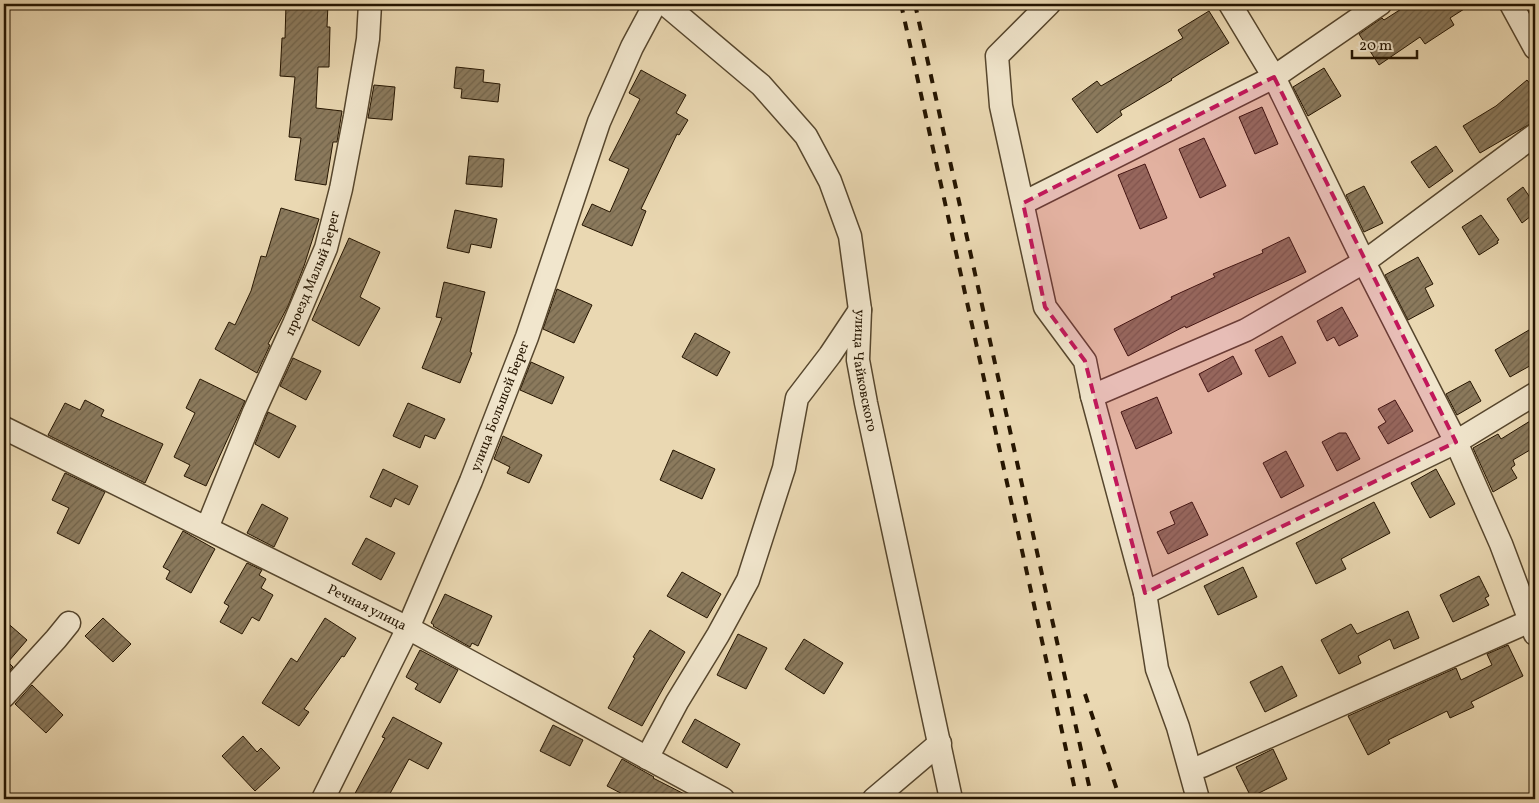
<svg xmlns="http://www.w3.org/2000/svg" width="1539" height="803" font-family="Vollkorn,serif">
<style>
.building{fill:url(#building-hatch);stroke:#251501}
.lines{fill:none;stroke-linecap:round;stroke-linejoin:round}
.minor-casing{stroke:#56462d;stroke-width:25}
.minor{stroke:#f1e6cd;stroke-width:22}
.rail{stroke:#251501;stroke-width:4;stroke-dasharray:9 9;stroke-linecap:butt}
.marked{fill:#c2185b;fill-opacity:0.2;stroke:#c2185b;stroke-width:4;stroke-dasharray:10 6;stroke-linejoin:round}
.labels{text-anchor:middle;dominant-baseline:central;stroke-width:4.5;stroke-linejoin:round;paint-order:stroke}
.street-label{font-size:14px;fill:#251501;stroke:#f1e6cd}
</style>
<defs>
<pattern id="building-hatch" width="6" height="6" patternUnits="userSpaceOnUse" patternTransform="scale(1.25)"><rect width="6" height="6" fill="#8b7a5d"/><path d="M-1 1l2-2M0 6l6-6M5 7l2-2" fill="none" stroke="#71634a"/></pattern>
</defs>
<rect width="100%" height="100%" fill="#ead8b2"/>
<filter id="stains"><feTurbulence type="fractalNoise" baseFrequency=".004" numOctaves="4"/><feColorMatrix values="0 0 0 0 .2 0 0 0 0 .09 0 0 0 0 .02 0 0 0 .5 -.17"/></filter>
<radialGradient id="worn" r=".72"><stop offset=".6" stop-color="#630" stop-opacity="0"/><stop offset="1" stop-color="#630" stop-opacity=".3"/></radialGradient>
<path class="building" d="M286,4H328L327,27H330L329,67H318L316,108L342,111L337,142H333L326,185L295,180L301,138L289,137L295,77L280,76L282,38H285Z
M1409,4H1472L1450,18L1454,25L1425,44L1420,37L1379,65L1359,34L1382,18L1384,20Z
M1209,11L1229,43L1171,79L1172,80L1120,111L1122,115L1097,133L1072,99L1097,81L1101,86L1183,38L1178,30Z
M456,67L484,70L483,82L500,84L498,102L461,98L462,89L454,88Z
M1324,68L1341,96L1308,116L1293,87Z
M641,70L686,95L676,113L688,120L679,135L677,134L641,209L646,211L632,246L582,225L592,204L610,212L629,169L609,160L640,99L629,93Z
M1527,80L1535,90V121L1480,153L1463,126L1496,106Z
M374,85L395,87L392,120L368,118Z
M1262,107L1278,144L1255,154L1239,117Z
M1204,138L1226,186L1200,198L1179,149Z
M1436,146L1453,171L1429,188L1411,162Z
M469,156L504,159L502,187L466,184Z
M1145,164L1167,218L1140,229L1118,175Z
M1364,186L1383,223L1364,232L1346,195Z
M1523,187L1535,205V213L1522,223L1507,199Z
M281,208L319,219L304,266L288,306L268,344L270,345L257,373L215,349L229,322L235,325L251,291L261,256L266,257Z
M455,210L497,219L491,248L471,244L469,253L447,248Z
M1481,215L1499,240L1497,241L1498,243L1479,255L1462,227Z
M1289,237L1306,272L1186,328L1185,326L1128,356L1114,329L1172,299L1171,297L1215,277L1213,274L1263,253L1262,250Z
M349,238L380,252L360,297L380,308L359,346L312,320Z
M1418,257L1433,284L1425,288L1434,306L1408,320L1385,275Z
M444,282L485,292L470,352L472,353L460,383L422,368L442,318L436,317Z
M557,289L592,305L574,343L543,329Z
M1342,307L1358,336L1339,346L1334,337L1327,341L1317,321Z
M1529,330L1535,341V363L1510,377L1495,350Z
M695,333L730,352L717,376L682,357Z
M1282,336L1296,363L1269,377L1255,350Z
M1233,356L1242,374L1208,392L1199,374Z
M293,358L321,371L306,400L280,386Z
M531,362L564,377L552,404L520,390Z
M200,379L245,401L206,486L184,476L190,465L174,457L195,413L186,408Z
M1470,381L1481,401L1457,415L1446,394Z
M1157,397L1172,433L1136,449L1121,412Z
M85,400L104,410L101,416L163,444L145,483L48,435L65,403L80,410Z
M1395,400L1413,431L1388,444L1378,427L1386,422L1378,409Z
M408,403L445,419L435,439L425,435L420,448L393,436Z
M268,412L296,426L279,458L255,444Z
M1535,418V447L1513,460L1515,465L1511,468L1517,478L1493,492L1473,448L1498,434L1501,439Z
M1339,433H1346L1360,459L1337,471L1322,442Z
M503,436L542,455L529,483L507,473L510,467L494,459Z
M673,450L715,469L702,499L660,480Z
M1286,451L1304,486L1281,498L1263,463Z
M383,469L418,486L409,505L395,498L391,507L370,497Z
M1436,469L1455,504L1430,518L1411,483Z
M65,473L105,492L79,544L57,533L69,508L52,500Z
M1192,502L1208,535L1168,554L1157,532L1175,524L1170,512Z
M1374,502L1390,533L1341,559L1346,569L1316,584L1296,543Z
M262,504L288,518L274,547L247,533Z
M183,531L215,549L191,593L166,579L170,571L163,567Z
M366,538L395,553L381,580L352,564Z
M247,563L262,570L259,575L266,579L261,588L273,595L259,621L252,617L242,634L220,622L229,606L224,603Z
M1243,567L1257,597L1218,615L1204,586Z
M682,572L721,594L707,618L667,596Z
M1479,576L1489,596L1485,598L1489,605L1453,622L1440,595Z
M445,594L492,616L478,646L472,643L470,647L433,626L434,625L431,623Z
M1408,611L1419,638L1394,649L1390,639L1358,656L1361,663L1339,674L1321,640L1351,624L1357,634Z
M103,618L131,644L113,662L85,636Z
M325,618L356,638L344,657L342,656L304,709L309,712L299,726L262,703L291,658L297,662Z
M4,620L27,640L8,662L13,667L4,677Z
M650,630L685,652L665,685L642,726L608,708L635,658L633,657Z
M738,634L767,648L746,689L717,675Z
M804,639L843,663L824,694L785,669Z
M1508,645L1523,676L1471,702L1474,707L1450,718L1447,711L1388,740L1390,743L1368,755L1348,716L1456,668L1461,680L1492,665L1487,654Z
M420,650L458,670L440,703L415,689L418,684L406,677Z
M1282,666L1297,696L1265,712L1250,682Z
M32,685L63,715L46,733L15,704Z
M393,717L442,743L428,769L409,759L387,799H352L385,738L382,737Z
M695,719L740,744L727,768L682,742Z
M553,725L583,740L570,766L540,751Z
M243,736L257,752L261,748L280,768L255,791L222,756Z
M1273,749L1287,779L1251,797L1236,767Z
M622,759L654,777L653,778L694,799H632L607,786Z"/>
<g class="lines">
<g class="minor-casing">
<g id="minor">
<path id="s1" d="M665,4L761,85L806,136L830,181L850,236L860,310L858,360L866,403L951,799"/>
<path d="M1049,4L997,56L1001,106L1045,307L1085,361L1092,396L1145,593L1157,669L1178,727L1198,799"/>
<path d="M1230,4L1274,77L1364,262L1456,442L1501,544L1535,634"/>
<path d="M1511,4L1535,48"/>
<path d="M1023,203L1274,77L1380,4"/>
<path d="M1092,396L1246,330L1364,262L1535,135"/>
<path id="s2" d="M4,428L408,628L723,799"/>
<path id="s3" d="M207,528L254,412L294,324L326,248L341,189L355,116L368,39L370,4"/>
<path d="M1145,593L1456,442L1535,394"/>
<path d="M4,696L56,639L69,623"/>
<path d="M647,758L677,702L718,635L748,580L784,468L797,398L830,355L860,310"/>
<path d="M1202,766L1530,621"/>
<path id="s4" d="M323,799L408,628L471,481L527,337L599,122L632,47L655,4"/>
<path d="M874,799L940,743"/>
</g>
</g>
<use href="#minor" class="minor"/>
<path class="rail" d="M901,4L1077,799
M915,4L1092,799
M1085,694L1120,799"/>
</g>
<path class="marked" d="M1274,77L1456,442L1145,593L1085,361L1045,307L1023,203Z"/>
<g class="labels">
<g class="street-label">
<text stroke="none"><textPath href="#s3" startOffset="276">проезд Малый Берег</textPath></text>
<text stroke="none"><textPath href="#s1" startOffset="439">улица Чайковского</textPath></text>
<text stroke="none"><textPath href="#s4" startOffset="431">улица Большой Берег</textPath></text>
<text stroke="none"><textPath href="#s2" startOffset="405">Речная улица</textPath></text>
</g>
</g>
<rect width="1539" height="803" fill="none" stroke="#ead8b2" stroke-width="20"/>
<rect x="5" y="5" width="1529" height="793" fill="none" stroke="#251501" stroke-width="2.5"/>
<rect x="10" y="10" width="1519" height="783" fill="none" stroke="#251501"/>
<path d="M1352 50v8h65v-8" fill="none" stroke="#251501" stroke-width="2.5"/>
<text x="1359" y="50" font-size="15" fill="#251501" stroke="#f1e6cd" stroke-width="4" paint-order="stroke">20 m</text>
<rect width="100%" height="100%" filter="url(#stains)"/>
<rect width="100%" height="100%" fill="url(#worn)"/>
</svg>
